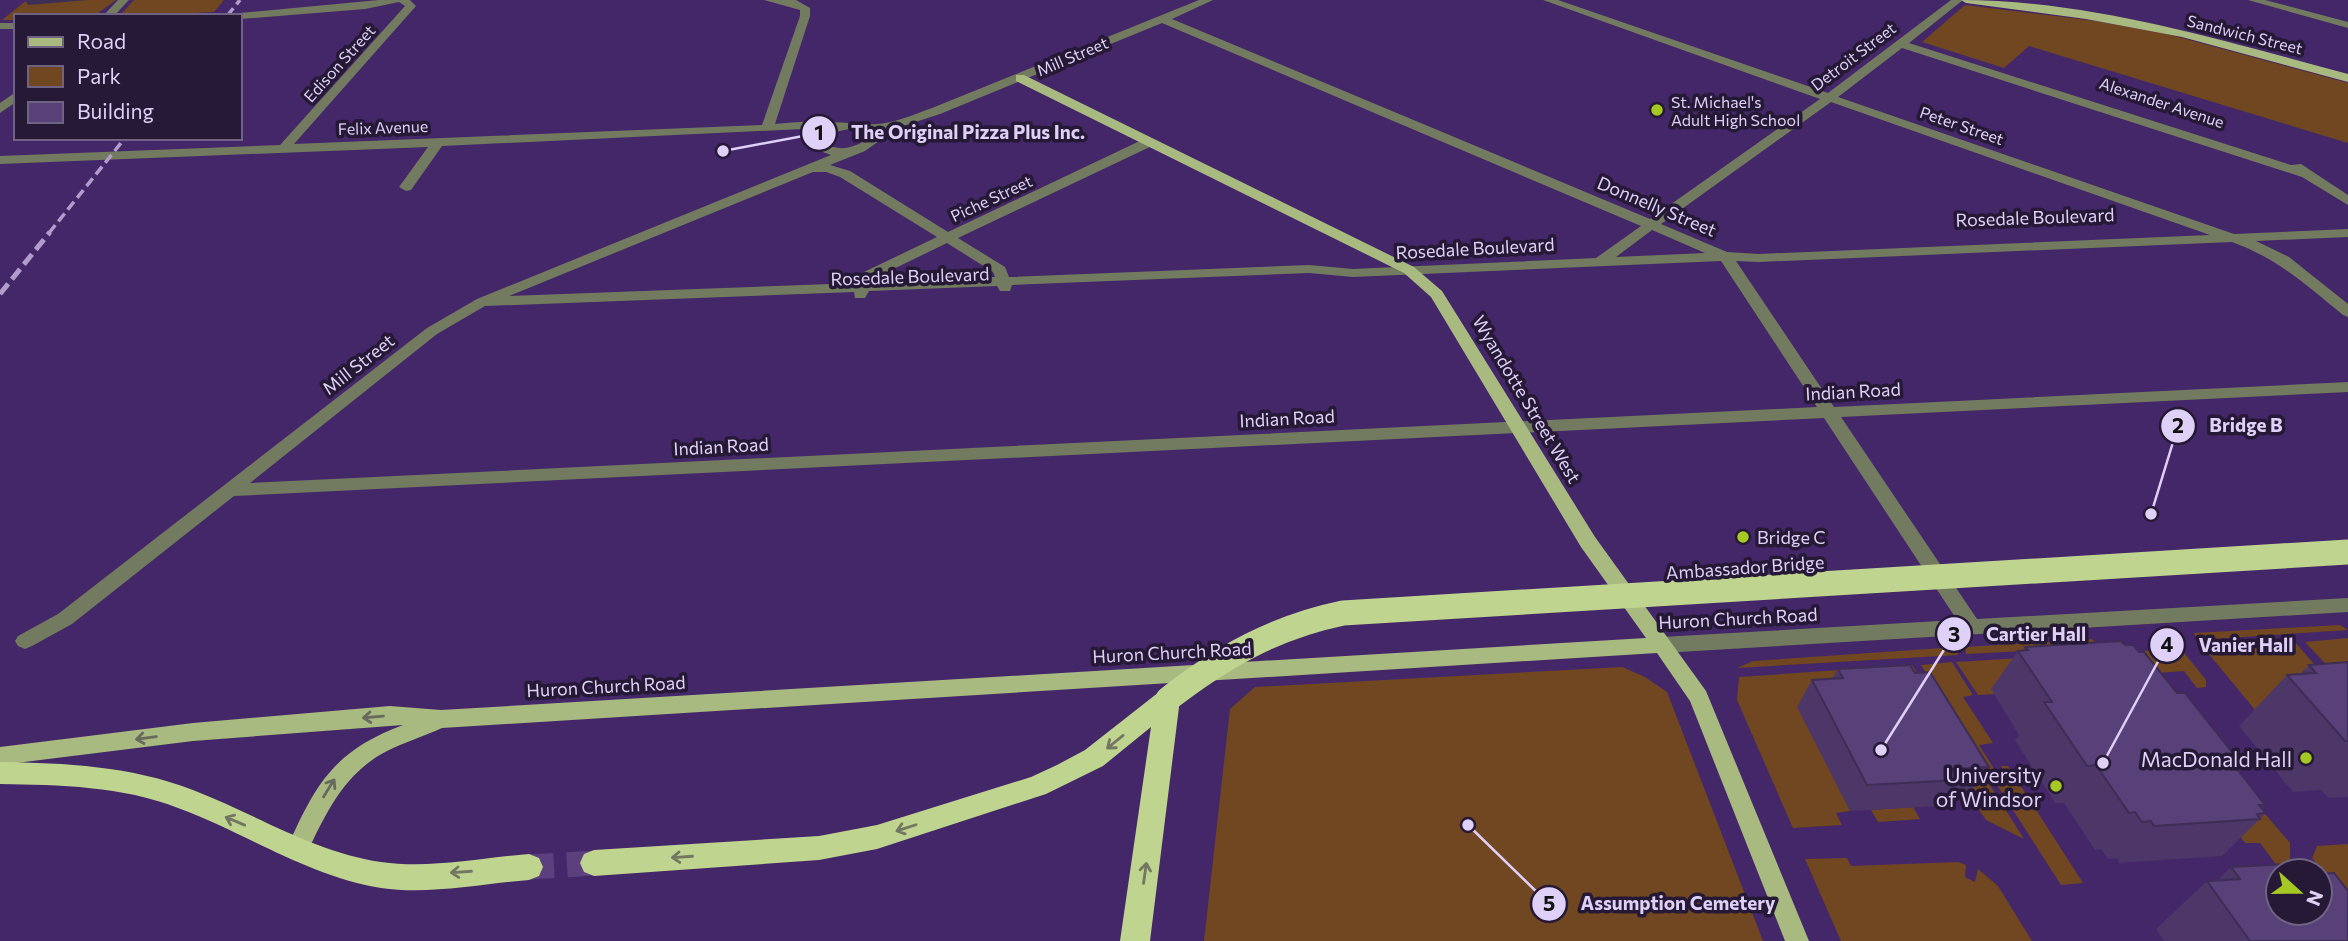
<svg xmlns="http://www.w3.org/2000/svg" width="2348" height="941" font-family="Commissioner,sans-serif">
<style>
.green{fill:#704721}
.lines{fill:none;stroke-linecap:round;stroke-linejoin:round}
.highway-tunnel{stroke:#5b407d;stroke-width:25;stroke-dasharray:25 13;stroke-linecap:butt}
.minor{fill:#727b5f;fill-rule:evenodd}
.major{fill:#a9ba81;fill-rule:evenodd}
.highway{fill:#bfd48e;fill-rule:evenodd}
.rail-far1{stroke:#b09dcc;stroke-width:3.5;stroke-dasharray:10 5;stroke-linecap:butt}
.rail{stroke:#b09dcc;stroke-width:5;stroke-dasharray:13 6;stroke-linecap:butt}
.highway-bridge{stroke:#bfd48e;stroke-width:25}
.wall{fill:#4c3768}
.shaded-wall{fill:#3e2d55}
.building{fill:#584079;stroke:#3e2d55;stroke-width:2}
.oneway{stroke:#676a5c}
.oneway2{stroke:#727662}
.poi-dot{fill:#a5c823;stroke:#251936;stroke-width:2.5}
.labels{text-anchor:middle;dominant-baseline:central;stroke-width:7;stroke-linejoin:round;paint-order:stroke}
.far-street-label{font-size:16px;fill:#dfd0f7;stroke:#251936}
.far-poi-label{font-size:16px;fill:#dfd0f7;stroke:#251936;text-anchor:start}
.street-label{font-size:18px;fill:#dfd0f7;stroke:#251936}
.poi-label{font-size:18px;fill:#dfd0f7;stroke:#251936;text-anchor:start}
.near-poi-label{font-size:21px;fill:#dfd0f7;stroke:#251936;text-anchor:end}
.leader{fill:none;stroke:#dfd0f7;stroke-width:2.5}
.callout-dot{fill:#dfd0f7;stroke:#251936;stroke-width:2.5}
.mark-label{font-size:21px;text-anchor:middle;font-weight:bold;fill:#111}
.callout-label{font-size:19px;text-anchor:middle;font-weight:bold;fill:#dfd0f7;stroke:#251936;stroke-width:7;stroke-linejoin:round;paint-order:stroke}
</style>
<rect width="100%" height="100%" fill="#442768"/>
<path class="green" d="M27,0H116L94,16H16V20H2Z
M134,0H224L214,12L123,16L122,13Z
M1965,5L2096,21L2171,35L2348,83V143L2029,46L2004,68L1922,42Z
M2340,625L2348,630L2197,640L2194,633Z
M2348,638V688L2305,642Z
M2092,639L2100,647L1966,654L1965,647Z
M2294,641L2348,703L2260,716L2203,647Z
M1957,647L1958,655L1737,668L1753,661Z
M2181,649L2206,680V687L2197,688L2184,671L2158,673L2126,652Z
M2105,653L1995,694L1978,695L1956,662Z
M1952,662L1973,695L1963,697L1993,743L1979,745L1999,777L1991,778L1921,665Z
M1912,665L1928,690L1850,811L1836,813L1842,825L1793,828L1737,700L1739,677Z
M1622,667L1645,677L1667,692L1763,941H1204L1230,709L1255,687Z
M1935,698L2024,839L1986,820L1975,804L1912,699Z
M2001,766H2008L2083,883L2061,885L1997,785L2012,784Z
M2255,802L2290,843V868L2281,871L2260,843H2245L2216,804Z
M1913,807L1920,819L1878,822L1871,810Z
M2348,844V902L2312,858L2317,846Z
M1847,858L1851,866L1958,862L1966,865L1965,877L1975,882L1978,869L1998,886L2032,941H1841L1805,859Z"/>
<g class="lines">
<path class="highway-tunnel" d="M529,867L594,863"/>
<path class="minor" d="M118,0H129L114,16H103Z
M379,0H410L416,6L294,144L762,125L800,16V10L764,0H796L810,8V16L775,124C807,120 836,122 868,124C889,126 912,115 932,108L1199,0H1213L1172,19L1650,219L1820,99L1543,0H1558L1828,93L1951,0H1963L1909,43L2291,165L2301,164L2348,195V205L2302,177L1902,48L1838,97L2234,234L2348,229V237L2256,241L2289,257L2348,304V317L2343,315C2306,285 2277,258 2232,242L1759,262L1736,261L1834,407L2348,382V392L1841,417L1977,619L2348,598V612L1662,653L1655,651L1652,645L1655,639L1662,637L1957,620L1824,418L234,496L72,624L32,646L25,649L18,646L15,641L18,636L58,614L427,328L477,299L831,155L820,151L813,144L815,135L824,128L442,146L411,190L406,191L399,187L428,147L0,164V156L280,145L405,6L399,2L365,9L240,19V16H235L240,13ZM1162,23L1641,226L1596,258L1353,269L1309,265L1009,277L1005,267L958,238L1154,145V139H1144L948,232L850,171L830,165L865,151L879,141L877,131L897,128L940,114ZM1831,102L2210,235L1759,254L1727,252L1661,224ZM849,129L865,132L866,140C853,148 839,152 825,143V139L835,132ZM813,172H826L840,177L937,237L864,272L858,283L509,296ZM1652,230L1705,253L1616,257ZM947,243L993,272L995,277L873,282L875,278ZM1721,261L1817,407L250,483L437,334L485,306L854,292L855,298H865L869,291L997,286L1000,291H1010L1012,285L1309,273L1353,277Z
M2248,0H2265L2348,22V28Z
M0,23H16V29H0Z
M16,92V102L0,113V103Z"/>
<path class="major" d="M1961,0C2090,0 2224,41 2348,74V82L2182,37L2086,19L1966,3Z
M1016,75H1024L1414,267L1442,291L1595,537L1706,691L1809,941H1785L1690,701L1657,653L442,728C424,736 405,742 387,751C344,773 326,813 306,855L298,858L290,855L287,848C316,783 334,751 403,725L193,741L0,765V747L193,723L390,706L441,710L1646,638L1581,547L1431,297L1404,273L1016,81Z"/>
<path class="highway" d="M1168,689L1177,692L1180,699L1150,941H1120L1151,727L1103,766L1046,794L877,849L819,860L594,876L584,872L580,863L584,854L594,850L819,836L877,825L1031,777L1057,765L1085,750L1159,692Z
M0,762C66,763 131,766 193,790C255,814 314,852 381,862C429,869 481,858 529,854L539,858L543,867L539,876L529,880C481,884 429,895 381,888C308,876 246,833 178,808C122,786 60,785 0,784Z"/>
<path class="rail-far1" d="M227,16L240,0
M49,233L125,138"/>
<path class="rail" d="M0,294L50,232"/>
<path class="highway-bridge" d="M1168,699C1222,657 1275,627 1343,613L2348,552"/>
</g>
<path class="wall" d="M2125,645L2139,652L2235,756L2230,760L2265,805L2262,808L2266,813L2222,856L2119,863L2117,858L2108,859L2101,849L2095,850L2064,803H2055L2015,740L2019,735L1991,689L2018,651L2023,650L2025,647Z
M2348,662V797L2328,798L2321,790L2293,792L2239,726L2287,675L2300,674L2309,665Z
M1838,669L1915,673L1989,767L1969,794L1947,795L1939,806L1850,811L1797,707L1812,680L1832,679Z
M2231,867L2278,871L2348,941H2164L2156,929L2207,881L2218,880Z"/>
<path class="shaded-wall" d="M25,0H88L28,5Z"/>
<path class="building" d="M2121,641L2125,645H2133L2139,652H2144L2177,693H2185L2235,756H2227L2265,805H2259L2266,813L2257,814L2260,819L2154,826L2151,821L2142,822L2135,812L2129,813L2096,765L2087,766L2044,702H2052L2018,651L2028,650L2025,647Z
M2348,662V741H2345L2287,675L2316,673L2309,665Z
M1910,665L1915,673L1930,672L1989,767L1952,769L1959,780L1867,785L1812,680L1843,678L1838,669Z
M2290,864L2296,871H2278V913H2320V874L2334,873L2348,891V941H2250L2207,881L2240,879L2231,867Z"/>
<defs><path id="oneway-shaft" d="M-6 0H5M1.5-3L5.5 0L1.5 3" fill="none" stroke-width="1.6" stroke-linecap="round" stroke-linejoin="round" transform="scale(1.75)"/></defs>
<g class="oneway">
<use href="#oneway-shaft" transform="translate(373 717) rotate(175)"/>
<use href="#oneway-shaft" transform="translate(146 738) rotate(173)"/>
<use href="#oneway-shaft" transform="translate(329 788) rotate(-58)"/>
</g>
<g class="oneway2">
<use href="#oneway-shaft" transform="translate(1115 742) rotate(141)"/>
<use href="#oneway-shaft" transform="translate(235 821) rotate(-157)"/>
<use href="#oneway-shaft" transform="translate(906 828) rotate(162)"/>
<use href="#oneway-shaft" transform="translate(682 857) rotate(176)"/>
<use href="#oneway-shaft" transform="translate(461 872) rotate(176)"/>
<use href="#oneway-shaft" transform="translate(1145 873) rotate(-82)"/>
</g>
<g class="poi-dot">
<circle cx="1657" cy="110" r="7"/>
<circle cx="1743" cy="537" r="7"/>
<circle cx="2306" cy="758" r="7"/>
<circle cx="2056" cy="786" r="7"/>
</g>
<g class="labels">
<g class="far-street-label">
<text transform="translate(2245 34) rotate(14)">Sandwich Street</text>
<text transform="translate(1072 56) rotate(-23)">Mill Street</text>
<text transform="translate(1853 56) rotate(-37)">Detroit Street</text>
<text transform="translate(339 63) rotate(-48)">Edison Street</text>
<text transform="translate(2162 102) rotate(18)">Alexander Avenue</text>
<text transform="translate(1962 125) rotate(19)">Peter Street</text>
<text transform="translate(383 127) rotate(-2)">Felix Avenue</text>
<text transform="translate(991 198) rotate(-25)">Piche Street</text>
</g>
<g class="far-poi-label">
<text x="1671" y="101">St. Michael's<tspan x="1671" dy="18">Adult High School</tspan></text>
</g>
<g class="street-label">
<text transform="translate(1657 206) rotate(23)">Donnelly Street</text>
<text transform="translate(2035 217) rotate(-2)">Rosedale Boulevard</text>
<text transform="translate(1475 248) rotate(-3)">Rosedale Boulevard</text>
<text transform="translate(910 276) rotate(-2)">Rosedale Boulevard</text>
<text transform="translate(358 364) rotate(-38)">Mill Street</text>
<text transform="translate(1853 391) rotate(-3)">Indian Road</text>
<text transform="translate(1527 399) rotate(59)">Wyandotte Street West</text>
<text transform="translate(1287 418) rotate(-3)">Indian Road</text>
<text transform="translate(721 446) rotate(-3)">Indian Road</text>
<text transform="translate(1745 567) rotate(-4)">Ambassador Bridge</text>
<text transform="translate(1738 618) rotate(-3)">Huron Church Road</text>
<text transform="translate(1172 652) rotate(-3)">Huron Church Road</text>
<text transform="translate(606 686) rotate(-3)">Huron Church Road</text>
</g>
<g class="poi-label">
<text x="1757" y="537">Bridge C</text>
</g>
<g class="near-poi-label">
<text x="2292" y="758">MacDonald Hall</text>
<text x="2042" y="774">University<tspan x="2042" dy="24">of Windsor</tspan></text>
</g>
</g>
<path class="leader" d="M723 151L819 133M2151 514L2178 426M1881 750L1954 634M2103 763L2167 645M1468 825L1549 904"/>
<g class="callout-dot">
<circle cx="723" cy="151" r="7"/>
<circle cx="2151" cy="514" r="7"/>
<circle cx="1881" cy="750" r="7"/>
<circle cx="2103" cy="763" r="7"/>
<circle cx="1468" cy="825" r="7"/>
<circle cx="819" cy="133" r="18"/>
<circle cx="2178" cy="426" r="18"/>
<circle cx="1954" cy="634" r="18"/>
<circle cx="2167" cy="645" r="18"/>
<circle cx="1549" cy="904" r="18"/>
</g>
<g class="mark-label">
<text x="819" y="140">1</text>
<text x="2178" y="433">2</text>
<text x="1954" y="642">3</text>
<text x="2167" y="652">4</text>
<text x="1549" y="911">5</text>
</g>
<g class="callout-label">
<text x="968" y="139">The Original Pizza Plus Inc.</text>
<text x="2246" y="432">Bridge B</text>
<text x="2036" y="641">Cartier Hall</text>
<text x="2246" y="652">Vanier Hall</text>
<text x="1678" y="910">Assumption Cemetery</text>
</g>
<rect x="14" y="14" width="228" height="126" fill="#251936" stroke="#6f6283" stroke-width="2"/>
<rect x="28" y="37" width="35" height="10" fill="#a9ba81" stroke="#6f6283" stroke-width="2"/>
<text x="77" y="49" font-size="21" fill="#dfd0f7">Road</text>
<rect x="28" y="66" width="35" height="21" fill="#704721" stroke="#6f6283" stroke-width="2"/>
<text x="77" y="84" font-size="21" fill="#dfd0f7">Park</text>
<rect x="28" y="102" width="35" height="21" fill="#584079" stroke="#6f6283" stroke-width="2"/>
<text x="77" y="119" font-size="21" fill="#dfd0f7">Building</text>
<g transform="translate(2299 892) rotate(111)"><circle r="33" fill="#251936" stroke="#6f6283" stroke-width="2"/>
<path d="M0-5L12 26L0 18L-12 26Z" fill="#a5c823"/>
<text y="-10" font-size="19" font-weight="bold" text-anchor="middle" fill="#dfd0f7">N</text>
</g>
</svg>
